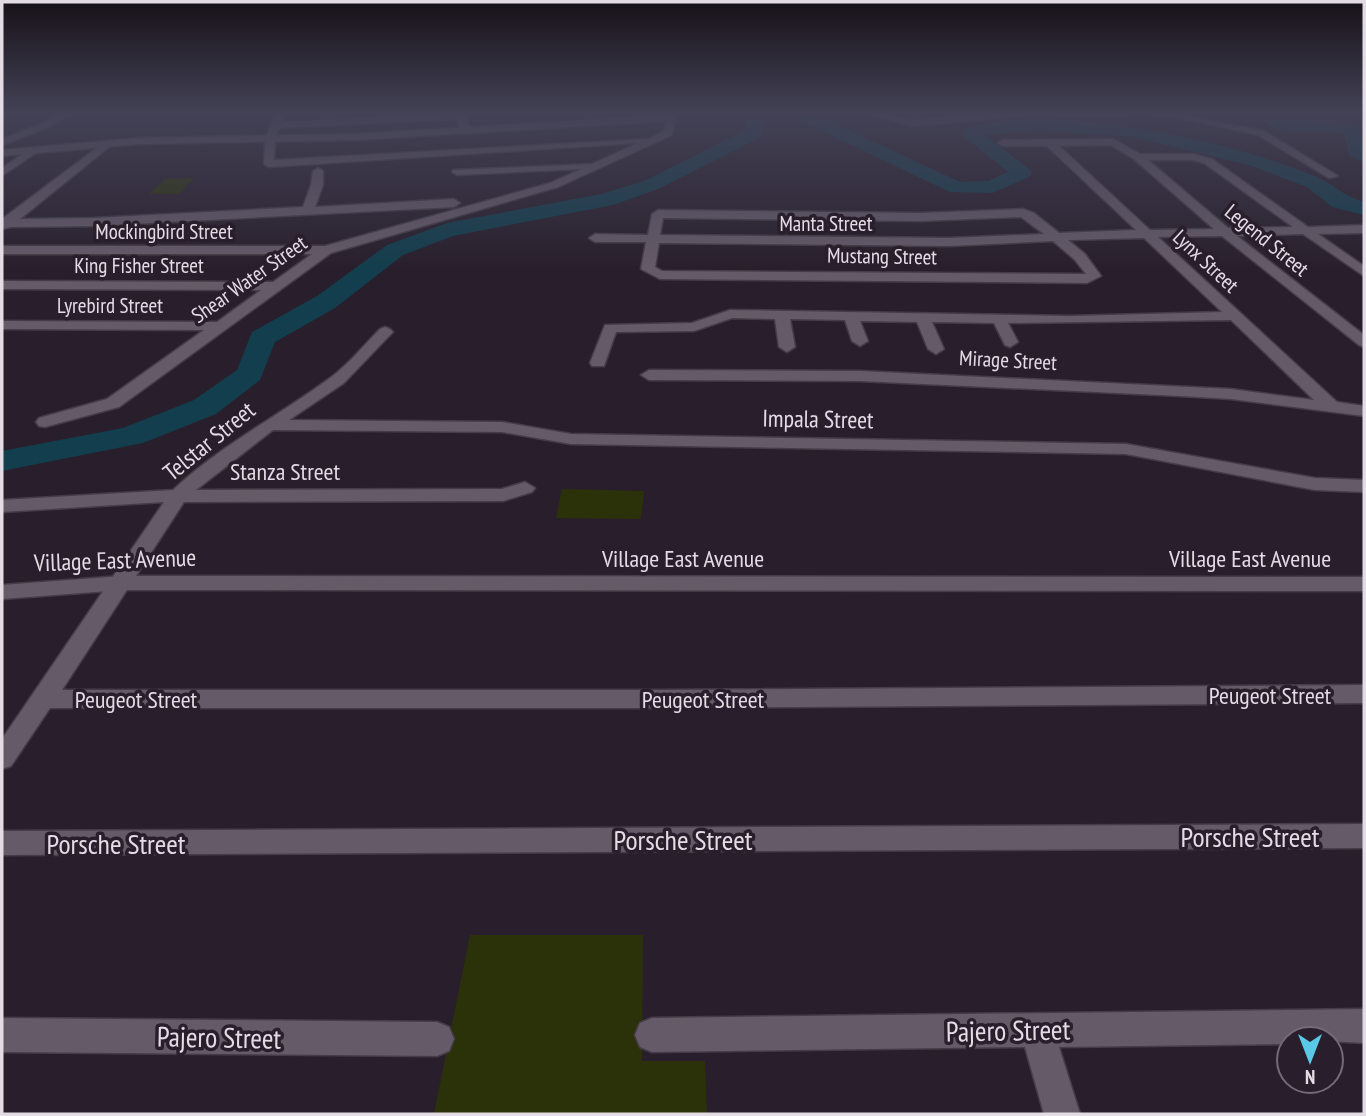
<svg xmlns="http://www.w3.org/2000/svg" width="1366" height="1116" font-family="'PT Sans Narrow',sans-serif">
<style>
.green{fill:#2b3209}
.lines{fill:none;stroke-linecap:round;stroke-linejoin:round}
.river{fill:#133e4d;fill-rule:evenodd}
.street-casing{stroke:#443c46;stroke-width:3}
.secondary-casing{stroke:#443c46;stroke-width:3}
.street{fill:#655a68;fill-rule:evenodd}
.secondary{fill:#655a68;fill-rule:evenodd}
.labels{text-anchor:middle;dominant-baseline:central;stroke-width:7;stroke-linejoin:round;paint-order:stroke}
.far-street-label{font-size:21px;fill:#e3dce5;stroke:#291f2c}
.street-label{font-size:24px;fill:#e3dce5;stroke:#291f2c}
.near-street-label{font-size:28px;fill:#e3dce5;stroke:#291f2c}
</style>
<rect width="100%" height="100%" fill="#291f2c"/>
<path class="green" d="M194,178L179,194H149L165,179Z
M562,489L644,491L641,519L556,518Z
M470,935H643L642,1061H705L707,1114H434Z"/>
<g class="lines">
<path class="river" d="M735,113C748,113 756,112 765,124L761,137L658,189L613,205L453,236L403,255L335,308L275,342L260,380L216,414L143,443L2,471V451L123,428L194,400L237,370L252,332L317,296L387,245L447,223L601,194L644,181L746,130L747,125Z
M790,113H812L960,182L988,181L1008,172L966,138L963,134L968,127C1056,105 1203,135 1288,166C1299,170 1312,174 1323,180C1337,188 1347,197 1364,202V215L1332,207L1307,187L1249,165L1133,137L1036,130L985,135L1029,169L1032,173L1029,177L992,193L950,192L793,117Z
M1276,113H1298L1289,120H1292L1332,121L1358,127L1364,146V162L1349,155L1344,134C1320,127 1282,140 1264,120Z"/>
<g class="street-casing">
<path id="street" d="M2,113H13L2,119Z
M276,113H285L282,122L457,113L467,117L469,132L461,134L457,119L279,128L275,140L274,160L648,139L664,131L668,116L676,118L672,135L558,187L331,253L119,407L45,427L39,426L36,422L39,418L107,399L204,330L2,329V321L217,322L261,290L2,289V281L273,282L312,254H2V246H325L550,183L581,169L457,175L452,172L453,170L592,164L638,143L269,167L264,164L265,140Z
M1094,113H1105L1100,116Z
M1155,113H1173L1264,131L1338,176L1329,178L1258,135Z
M1113,139L1140,154H1193L1212,159L1308,227L1364,225V233L1318,234L1364,266V276L1303,234L1237,236L1364,335V347L1359,345L1222,236L1158,237L1337,402L1364,406V416L1231,399L1180,396L860,381L649,380L641,375L649,370L860,371L1231,389L1314,400L1231,320L1008,323L1018,342L1010,347L1005,345L994,323L932,322L944,349L936,354L928,349L917,322L860,321L868,341L860,346L852,341L845,320L790,319L795,347L787,352L779,347L775,319L732,318L694,331L616,332L604,366H592L590,363L605,325L692,323L730,310L1070,316L1222,312L1144,238L1068,240L1085,254L1101,276L1087,283L660,279L641,269L646,242H595L589,238L595,234L648,235L652,214L658,210L921,213L1023,209L1034,213L1059,233L1136,230L1047,146H1003L998,143L1003,140ZM1111,145L1134,159L1214,229L1150,230L1059,146ZM1148,160H1193L1204,163L1293,227L1228,228ZM1021,217L1044,234L949,238L660,235L663,218L921,221ZM1053,241L1075,260L1086,274L662,271L655,267L659,243L949,246Z
M106,141L110,142V146L20,219L94,218L303,207L311,185L313,171L318,168L323,171V185L315,207L454,199L460,203L454,207L94,226L11,227L2,229V219Z
M31,148L40,150L2,176V168Z
M385,327L390,329L393,332L390,335L344,383L289,420L502,422L571,434L1126,444L1315,478L1364,480V492L1315,490L1126,454L571,444L502,432L273,430L196,490L502,489L525,482L535,488L532,492L503,501L184,502L62,690H661L1364,685V703L661,708H50L11,766L2,769V739L164,502L2,512V500L173,490C220,446 278,416 330,378C348,365 364,345 380,329Z
M1364,824V848L2,855V831Z
M1364,1009V1043L1289,1039V1044L1059,1047L1080,1114H1044L1025,1047L652,1052L640,1047L635,1035L640,1023L652,1018Z
M2,1018L437,1022L449,1027L454,1039L449,1051L437,1056L2,1052Z"/>
</g>
<g class="secondary-casing">
<path id="secondary" d="M61,113H72L47,128L2,145V139L41,124Z
M666,113H674L676,118L671,121L354,140L140,144L2,156V150L140,138L354,134L666,115Z
M863,113H879L912,120L998,113H1131L1126,116H1027L912,126Z
M1151,113H1165L1155,116Z
M122,576L1364,577V591L122,590L2,599V585Z"/>
</g>
<use href="#street" class="street"/>
<use href="#secondary" class="secondary"/>
</g>
<linearGradient id="sky" x2="0" y2="1"><stop stop-color="#171118"/><stop offset="0.42" stop-color="#434256"/><stop offset="1" stop-color="#434256" stop-opacity="0"/></linearGradient>
<rect width="1366" height="269" fill="url(#sky)"/>
<g class="labels">
<g class="far-street-label">
<text x="826" y="223">Manta Street</text>
<text x="164" y="231">Mockingbird Street</text>
<text transform="translate(1267 240) rotate(39)">Legend Street</text>
<text transform="translate(882 256) rotate(1)">Mustang Street</text>
<text transform="translate(1206 261) rotate(43)">Lynx Street</text>
<text x="139" y="265">King Fisher Street</text>
<text transform="translate(249 279) rotate(-35)">Shear Water Street</text>
<text x="110" y="305">Lyrebird Street</text>
<text transform="translate(1008 360) rotate(3)">Mirage Street</text>
</g>
<g class="street-label">
<text transform="translate(818 419) rotate(1)">Impala Street</text>
<text transform="translate(209 441) rotate(-39)">Telstar Street</text>
<text x="285" y="471">Stanza Street</text>
<text x="683" y="558">Village East Avenue</text>
<text x="1250" y="558">Village East Avenue</text>
<text transform="translate(115 560) rotate(-2)">Village East Avenue</text>
<text x="1270" y="695">Peugeot Street</text>
<text x="136" y="699">Peugeot Street</text>
<text x="703" y="699">Peugeot Street</text>
</g>
<g class="near-street-label">
<text x="1250" y="836">Porsche Street</text>
<text x="683" y="839">Porsche Street</text>
<text x="116" y="843">Porsche Street</text>
<text transform="translate(1008 1030) rotate(-1)">Pajero Street</text>
<text transform="translate(219 1037) rotate(1)">Pajero Street</text>
</g>
</g>
<rect width="1366" height="1116" fill="none" stroke="#e3dce5" stroke-width="7"/>
<g transform="translate(1310 1060) rotate(180)"><circle r="33" fill="#291f2c" stroke="#736b76" stroke-width="2"/>
<path d="M0-5L12 26L0 18L-12 26Z" fill="#5bc8e7"/>
<text y="-10" font-size="19" font-weight="bold" text-anchor="middle" fill="#e3dce5">N</text>
</g>
</svg>
